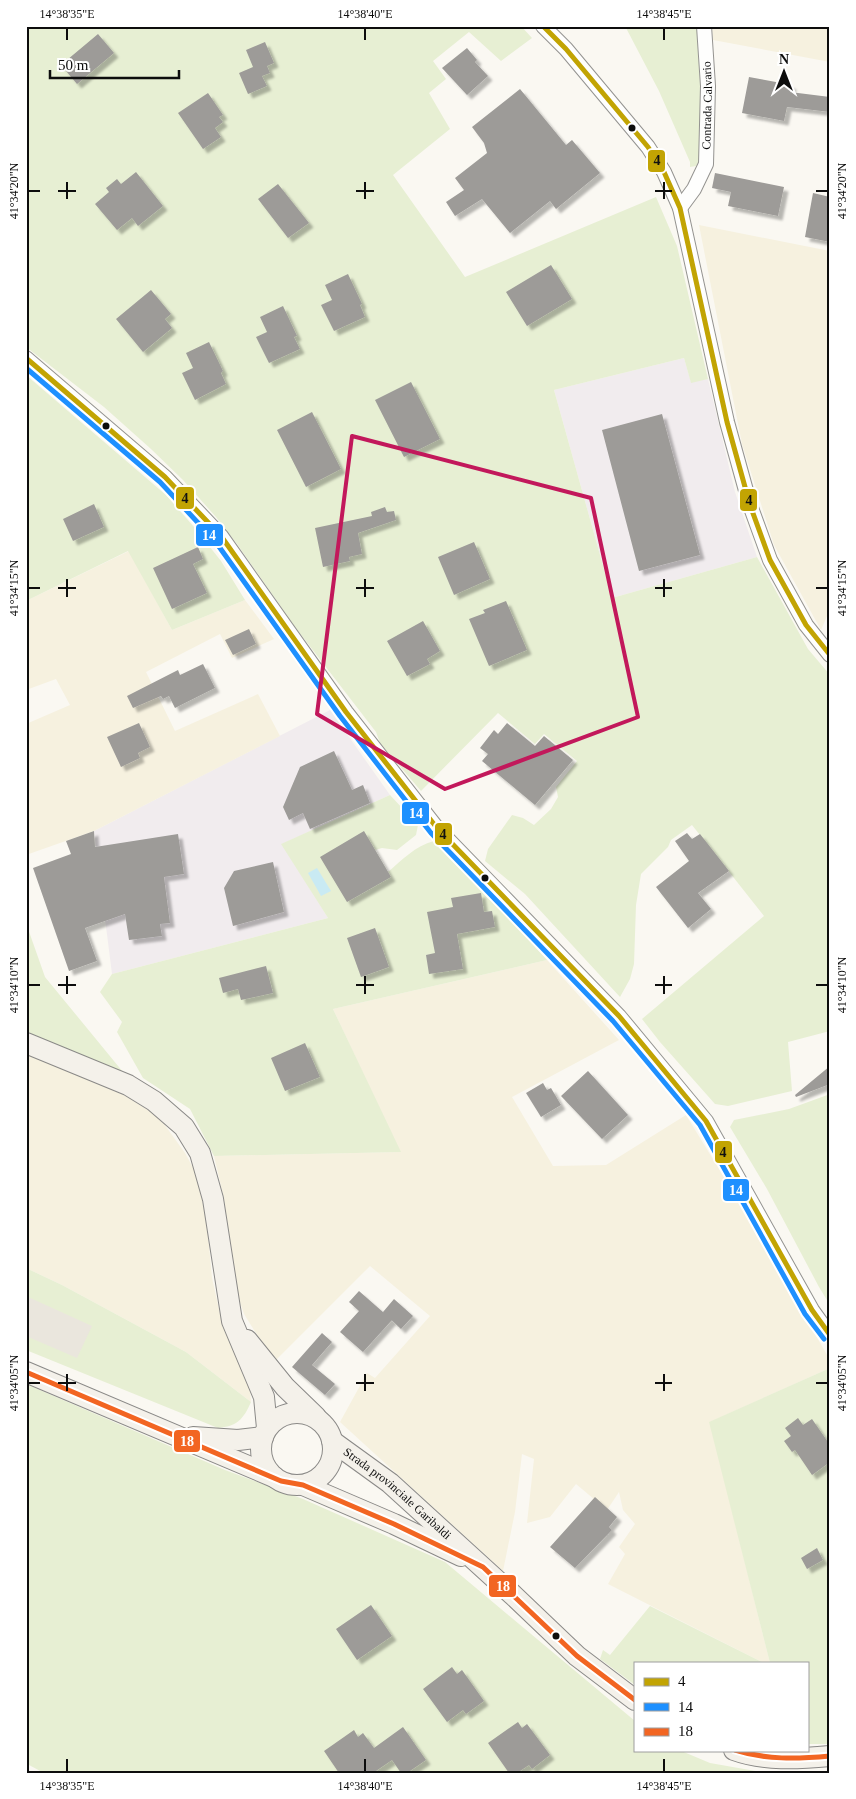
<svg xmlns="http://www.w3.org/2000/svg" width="856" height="1799" font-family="Georgia,serif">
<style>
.industrial{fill:#f1ecee}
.farmland{fill:#f6f1df}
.green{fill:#e7efd3}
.plaza{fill:#eae6dd}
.water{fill:#c9eaf3}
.building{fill:#9d9b98;filter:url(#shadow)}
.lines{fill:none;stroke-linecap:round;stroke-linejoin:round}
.minor-casing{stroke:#949390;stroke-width:16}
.secondary-casing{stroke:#8a8987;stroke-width:22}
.minor{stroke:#fefefd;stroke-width:14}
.secondary{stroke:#f4f1ea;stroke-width:20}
.bus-1-casing{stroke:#fff;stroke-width:9}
.bus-2-casing{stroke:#fff;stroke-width:9}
.bus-3-casing{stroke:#fff;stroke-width:9}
.bus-1{stroke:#c2a403;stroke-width:5}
.bus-2{stroke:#1e90ff;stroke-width:5}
.bus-3{stroke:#f26522;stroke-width:5}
.marked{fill:none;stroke:#c2185b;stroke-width:4;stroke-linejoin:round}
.ticks{fill:none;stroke:#0d0d0d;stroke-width:2}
.bus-dot{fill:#0d0d0d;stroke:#fff;stroke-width:2}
.labels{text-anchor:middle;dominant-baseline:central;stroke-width:5;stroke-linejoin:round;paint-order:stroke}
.street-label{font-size:12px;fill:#0d0d0d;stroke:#fff}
.line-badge{stroke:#fff;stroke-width:2}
.badge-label{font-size:14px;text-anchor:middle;font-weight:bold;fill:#fff}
.pale-badge-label{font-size:14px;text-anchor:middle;font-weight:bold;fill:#111}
.neatline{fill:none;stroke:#0d0d0d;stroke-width:2}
.ticks-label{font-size:12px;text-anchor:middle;fill:#0d0d0d}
</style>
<defs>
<filter id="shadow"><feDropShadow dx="4.5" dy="4.5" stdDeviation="1" flood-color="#0004"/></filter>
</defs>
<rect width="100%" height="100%" fill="#faf8f2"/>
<path class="industrial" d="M684,358L691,382L708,379L735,492L757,557L612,598L554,390Z
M330,710L390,795L282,844L328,918L112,974L94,831Z"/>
<path class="farmland" d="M712,26H830V62L713,40Z
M699,225L830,251V609L821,630L774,545L742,444Z
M129,551L172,630L245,600L274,639L232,658L220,634L146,672L175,731L258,694L280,736L94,831L26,855V724L70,705L56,679L26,690V601Z
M547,960L619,1040L512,1097L553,1166L606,1165L686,1115L733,1192L830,1360V1368L710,1422L770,1663H764L608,1584L625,1554L619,1547L635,1524L623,1510L619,1492L607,1510L576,1484L550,1517L527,1523L534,1459L522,1454L515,1512L503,1571L340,1422L367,1373L375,1378L430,1316L370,1266L274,1362L244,1314L232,1278L224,1199L214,1156L400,1152L333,1009Z
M26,1054L53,1064L124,1095L159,1117L185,1153L197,1175L207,1224L212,1278L223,1327L250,1391L251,1402L186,1352L62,1285L26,1268Z"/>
<path class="green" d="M26,26H521L532,38L501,61L469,32L433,61L446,79L429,93L450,129L393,175L465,277L656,197L677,246L708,379L691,383L684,358L554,390L612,598L757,557L808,649L830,675V1031L788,1042L792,1091L728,1106L715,1104L660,1042L642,1019L764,916L692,825L671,840L668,847L641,874L636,905L634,964L630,979L620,997L525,894L485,861L488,849L512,815L523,818L534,825L551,809L558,797L556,787L577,761L544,734L535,744L498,713L421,791L380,743L376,732L295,627L237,544L216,517L183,480L151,449L104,407L26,347Z
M625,26H697L701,101V159L696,166L690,167V162L659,91Z
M26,375L166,495L194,527L221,561L245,600L172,630L128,551L26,601Z
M390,795L418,825L416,835L397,850L382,848L375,850L388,872C402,860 415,846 434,841L470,876L547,960L333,1009L401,1152L214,1156L190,1109L143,1078L117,1032L122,1022L100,992L112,974L328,918L281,844Z
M26,923L45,977L123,1072L26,1032Z
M830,1094V1305L819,1287L767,1189L730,1127L734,1120L789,1109Z
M26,1268L62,1285L186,1352L251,1402C243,1420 237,1426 218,1428L26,1350Z
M830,1368V1744H807V1663H770L709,1422Z
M26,1384L225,1470L303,1499L445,1562L635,1721V1750H679L710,1763L767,1773H44L29,1765L26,1760Z
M650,1606L764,1663H635V1685L600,1659L603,1650L610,1655Z"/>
<path class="plaza" d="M26,1296L92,1326L77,1358L26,1336Z"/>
<path class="water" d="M317,868L331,891L321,896L308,873Z"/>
<path class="building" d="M98,34L114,53L77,84L61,65Z
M265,42L274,63L267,66L270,73L262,76L267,86L248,94L239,73L253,67L246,50Z
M467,48L477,60L475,62L488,76L467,95L442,68Z
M749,77L792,85L790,92L830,97V112L787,107L784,121L742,113Z
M520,89L566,145L572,140L600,173L556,209L550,201L510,233L482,199L455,216L446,202L464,190L455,178L487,153L484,143L472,127Z
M208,93L223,115L219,117L223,122L215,128L221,137L203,149L178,113Z
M136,172L163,206L138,226L132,218L117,230L95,204L109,192L106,188L117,179L121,184Z
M715,173L784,187L778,216L728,206L731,192L712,188Z
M278,184L309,223L288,238L258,199Z
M813,193L830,197V242L805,237Z
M551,265L572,299L527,326L506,292Z
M348,274L362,304L360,305L365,317L334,331L321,305L332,300L325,285Z
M151,290L171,314L165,319L172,328L143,352L116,319Z
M283,306L297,336L294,337L300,349L269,363L256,337L267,332L260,317Z
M209,342L223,371L221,373L226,384L195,400L182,373L193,368L186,353Z
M411,382L440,439L404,457L375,400Z
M312,412L341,469L306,487L277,430Z
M662,414L700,555L639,571L602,430Z
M94,504L104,527L73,541L63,519Z
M385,507L387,512L394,511L396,520L358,533L362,554L349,557L350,561L323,567L315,528L372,516L371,512Z
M474,542L490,579L454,595L438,557Z
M198,547L203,559L193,564L207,593L172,609L153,568Z
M506,601L527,650L489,666L469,619L485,613L483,610Z
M423,621L440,651L427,659L430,664L407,676L387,641Z
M249,629L256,644L233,655L225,640Z
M203,664L215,688L175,708L169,696L163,699L161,696L133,708L127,696L178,670L180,675Z
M139,723L150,747L138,753L140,758L121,767L107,737Z
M507,723L535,746L544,736L573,760L535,805L482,761L488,754L480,748L494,730L498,734Z
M334,751L352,790L363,785L370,803L310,829L303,813L289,820L283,807L300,767Z
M94,831L95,847L178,834L184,874L164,877L170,923L160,924L162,936L129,940L125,914L85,928L97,961L69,971L33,868L71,854L66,841Z
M364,831L391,877L347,902L320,857Z
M687,833L692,839L700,834L729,871L698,893L711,909L688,928L656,887L689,861L675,841Z
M273,862L284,912L233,926L224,888L234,871Z
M481,893L484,912L492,911L495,927L457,934L463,969L429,974L426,955L435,953L427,912L453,907L451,898Z
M375,928L389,967L361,977L347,938Z
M266,966L273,993L241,1000L238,989L223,993L219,978Z
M305,1043L320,1077L285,1091L271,1058Z
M830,1066V1084L796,1097L795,1095Z
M588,1071L628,1115L602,1139L561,1096Z
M543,1083L547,1090L551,1088L561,1105L541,1117L526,1093Z
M359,1291L392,1320L363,1352L340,1332L359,1311L349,1302Z
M394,1299L413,1316L401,1329L383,1312Z
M322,1333L332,1342L312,1365L335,1384L325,1395L292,1367Z
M798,1418L803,1425L812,1419L830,1445V1462L812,1475L795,1450L792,1452L784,1441L791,1436L785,1428Z
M595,1497L617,1517L609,1527L612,1530L575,1568L550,1547Z
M817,1548L823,1560L807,1569L801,1558Z
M371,1605L392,1636L357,1660L336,1629Z
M452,1667L457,1674L462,1670L484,1701L466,1714L463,1710L447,1722L423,1689Z
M518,1722L522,1728L527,1724L550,1755L532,1769L529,1765L517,1773H509L488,1743Z
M403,1727L426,1760L407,1773H401L392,1760L373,1773H339L324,1751L354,1730L358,1737L363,1733L374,1748Z"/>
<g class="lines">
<g class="minor-casing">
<g id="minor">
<path d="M543,26L566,49L648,147L664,172L680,208L727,422L750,505L770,560L806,625L830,655"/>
<path id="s1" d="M680,208L694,189L706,164L708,86L704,26"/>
<path d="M26,358L165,477L221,536L346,712L437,828L619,1016L706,1121L812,1310L830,1335"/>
</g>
</g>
<g class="secondary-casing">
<g id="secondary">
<path d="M26,1043L128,1085L154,1101L184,1127L200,1153L213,1199L232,1321L264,1397L267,1428"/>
<path d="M247,1340L285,1387L316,1417"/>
<path d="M26,1372L274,1477"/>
<circle cx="297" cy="1449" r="36"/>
<path d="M193,1437L238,1440L263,1437"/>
<path id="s2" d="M332,1441L390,1483L513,1595L577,1656L635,1700"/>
<path d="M303,1485L394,1524L461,1556"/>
<path d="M734,1750C764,1761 798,1759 830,1756"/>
</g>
</g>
<use href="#minor" class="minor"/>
<use href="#secondary" class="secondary"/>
<g class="bus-1-casing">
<path id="bus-1" d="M543,26L566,49L648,147L664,172L680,208L727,422L750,505L770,560L806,625L830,655
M26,358L165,477L221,536L346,712L437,828L619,1016L706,1121L812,1310L830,1335"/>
</g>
<g class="bus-2-casing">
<path id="bus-2" d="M26,368L160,482L215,541L340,716L431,833L613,1021L700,1125L805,1314L824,1339"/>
</g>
<g class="bus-3-casing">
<path id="bus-3" d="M26,1372L281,1481L303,1485L394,1524L483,1567L577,1656L635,1700
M735,1750C766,1760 797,1759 830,1756"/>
</g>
<use href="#bus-1" class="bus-1"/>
<use href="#bus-2" class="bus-2"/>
<use href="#bus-3" class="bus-3"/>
</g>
<path class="marked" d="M352,436L591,498L638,717L445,789L317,714Z"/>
<path class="ticks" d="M67,28V40M365,28V40M664,28V40M67,182V199M365,182V199M664,182V199M28,191H40M58,191H76M356,191H374M655,191H672M816,191H828M67,579V597M365,579V597M664,579V597M28,588H40M58,588H76M356,588H374M655,588H672M816,588H828M67,976V994M365,976V994M664,976V994M28,985H40M58,985H76M356,985H374M655,985H672M816,985H828M67,1374V1391M365,1374V1391M664,1374V1391M28,1383H40M58,1383H76M356,1383H374M655,1383H672M816,1383H828M67,1759V1772M365,1759V1772M664,1759V1772"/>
<g class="bus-dot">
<circle cx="632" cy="128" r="4.5"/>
<circle cx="106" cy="426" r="4.5"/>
<circle cx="485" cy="878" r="4.5"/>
<circle cx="556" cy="1636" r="4.5"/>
</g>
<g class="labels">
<g class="street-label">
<text stroke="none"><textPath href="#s1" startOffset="110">Contrada Calvario</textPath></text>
<text stroke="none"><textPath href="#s2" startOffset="84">Strada provinciale Garibaldi</textPath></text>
</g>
</g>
<g class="line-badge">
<rect x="647" y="149" width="19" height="24" rx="5" fill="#c2a403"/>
<rect x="175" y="486" width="20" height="24" rx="5" fill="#c2a403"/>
<rect x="739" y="488" width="19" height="24" rx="5" fill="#c2a403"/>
<rect x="195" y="523" width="29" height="24" rx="5" fill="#1e90ff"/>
<rect x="401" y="801" width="29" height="24" rx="5" fill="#1e90ff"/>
<rect x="434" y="822" width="19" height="24" rx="5" fill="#c2a403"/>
<rect x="714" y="1140" width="19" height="24" rx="5" fill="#c2a403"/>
<rect x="722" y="1178" width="28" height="24" rx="5" fill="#1e90ff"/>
<rect x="173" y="1429" width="28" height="24" rx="5" fill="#f26522"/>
<rect x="488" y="1574" width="29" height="24" rx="5" fill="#f26522"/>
</g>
<g class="badge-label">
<text x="209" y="540">14</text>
<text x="416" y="818">14</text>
<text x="736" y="1195">14</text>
<text x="187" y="1446">18</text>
<text x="503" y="1591">18</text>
</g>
<g class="pale-badge-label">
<text x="657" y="165">4</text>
<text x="185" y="503">4</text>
<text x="749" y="505">4</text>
<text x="443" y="839">4</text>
<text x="723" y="1157">4</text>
</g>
<rect width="856" height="1799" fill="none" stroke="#ffffff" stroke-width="55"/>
<rect x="634" y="1662" width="175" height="90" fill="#ffffff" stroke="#9e9e9e"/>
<rect x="644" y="1678" width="25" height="8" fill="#c2a403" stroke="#9e9e9e"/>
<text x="678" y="1686" font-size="15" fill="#0d0d0d">4</text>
<rect x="644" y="1703" width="25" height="8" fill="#1e90ff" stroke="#9e9e9e"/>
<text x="678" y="1712" font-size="15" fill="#0d0d0d">14</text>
<rect x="644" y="1728" width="25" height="8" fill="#f26522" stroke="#9e9e9e"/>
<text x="678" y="1736" font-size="15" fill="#0d0d0d">18</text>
<g transform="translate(784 72)" stroke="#ffffff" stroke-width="4" paint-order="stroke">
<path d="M0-4L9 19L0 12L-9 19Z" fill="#0d0d0d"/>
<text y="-8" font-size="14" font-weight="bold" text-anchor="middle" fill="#0d0d0d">N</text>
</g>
<path d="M50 70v8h129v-8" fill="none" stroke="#0d0d0d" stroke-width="2.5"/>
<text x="58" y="70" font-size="15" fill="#0d0d0d" stroke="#ffffff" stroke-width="4" paint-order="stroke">50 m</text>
<rect x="28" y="28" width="800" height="1744" class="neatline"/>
<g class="ticks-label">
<text x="67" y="18">14°38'35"E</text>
<text x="365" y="18">14°38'40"E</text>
<text x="664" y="18">14°38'45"E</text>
<text transform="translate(14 191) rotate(-90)" y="4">41°34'20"N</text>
<text transform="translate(842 191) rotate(-90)" y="4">41°34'20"N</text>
<text transform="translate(14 588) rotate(-90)" y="4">41°34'15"N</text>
<text transform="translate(842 588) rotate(-90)" y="4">41°34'15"N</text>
<text transform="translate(14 985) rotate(-90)" y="4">41°34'10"N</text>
<text transform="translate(842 985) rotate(-90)" y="4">41°34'10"N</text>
<text transform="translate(14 1383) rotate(-90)" y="4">41°34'05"N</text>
<text transform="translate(842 1383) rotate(-90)" y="4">41°34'05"N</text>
<text x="67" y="1790">14°38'35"E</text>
<text x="365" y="1790">14°38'40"E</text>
<text x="664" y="1790">14°38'45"E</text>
</g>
</svg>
